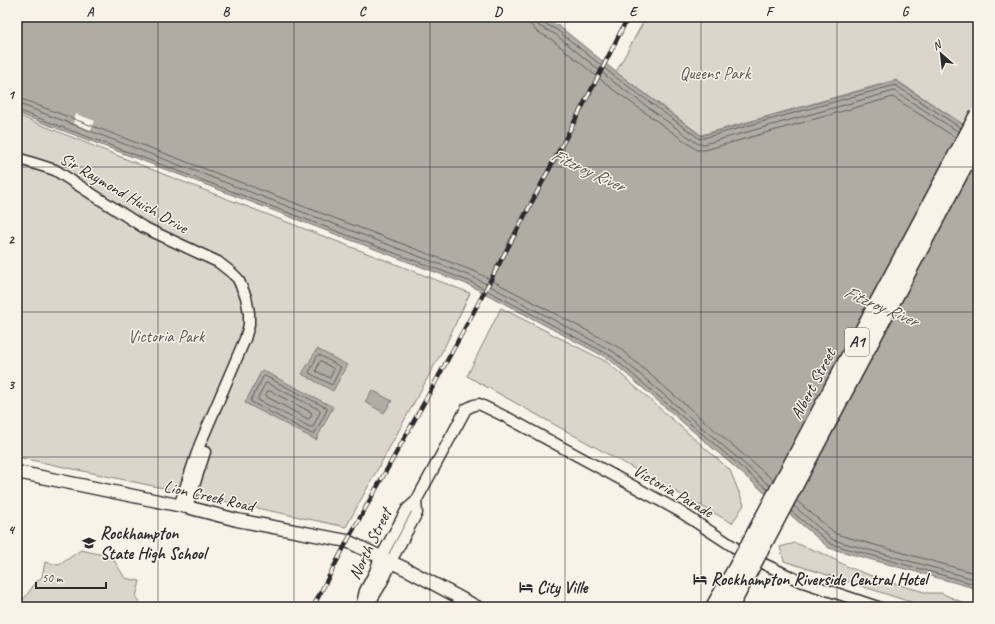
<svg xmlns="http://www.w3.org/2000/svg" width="995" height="624" font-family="Caveat,sans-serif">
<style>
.green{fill:#dad6cc;stroke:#82807c}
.water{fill:#afaca4;stroke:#7a7874}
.pier{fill:#f7f3e8}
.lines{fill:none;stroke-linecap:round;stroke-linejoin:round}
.shore{stroke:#605f5b;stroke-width:1}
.minor-casing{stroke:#2b2b2b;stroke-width:13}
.tertiary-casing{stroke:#2b2b2b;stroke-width:15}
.trunk-casing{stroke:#2b2b2b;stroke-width:19}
.minor{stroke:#f7f3e8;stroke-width:10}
.tertiary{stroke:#f7f3e8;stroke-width:12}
.trunk{stroke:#f7f3e8;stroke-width:16}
.rail-casing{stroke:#2b2b2b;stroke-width:4.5}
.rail{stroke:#f7f3e8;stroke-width:3;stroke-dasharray:9;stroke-linecap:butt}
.trunk-bridge-casing{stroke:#2b2b2b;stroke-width:19;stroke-linecap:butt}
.trunk-bridge{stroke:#f7f3e8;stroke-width:16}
.grid{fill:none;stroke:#2b2b2b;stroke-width:1;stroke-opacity:0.55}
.labels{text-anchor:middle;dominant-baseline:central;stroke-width:3;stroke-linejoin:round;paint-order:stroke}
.shield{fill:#f7f3e8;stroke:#686764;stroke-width:1}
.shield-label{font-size:16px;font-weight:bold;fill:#2b2b2b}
.park-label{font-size:17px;fill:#575653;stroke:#f7f3e8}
.street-label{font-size:17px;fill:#2b2b2b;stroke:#f7f3e8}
.poi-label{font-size:17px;font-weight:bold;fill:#2b2b2b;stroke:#f7f3e8;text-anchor:start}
.water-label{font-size:18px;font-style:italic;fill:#53524f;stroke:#f7f3e8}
.neatline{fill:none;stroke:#2b2b2b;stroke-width:1.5}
.grid-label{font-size:13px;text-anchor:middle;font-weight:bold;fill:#2b2b2b}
</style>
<rect width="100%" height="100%" fill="#f7f3e8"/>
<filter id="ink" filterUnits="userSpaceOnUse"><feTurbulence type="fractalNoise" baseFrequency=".025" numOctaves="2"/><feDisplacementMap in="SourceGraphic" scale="8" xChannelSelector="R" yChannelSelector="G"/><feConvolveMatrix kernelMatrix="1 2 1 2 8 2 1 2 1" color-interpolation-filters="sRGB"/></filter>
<g filter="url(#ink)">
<path class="green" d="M646,17H978V134L896,80L701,135L616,72Z
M17,115L163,174L470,293L445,346L346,527L17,457Z
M501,308L607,362L730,470L744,505L732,523L467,376Z
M795,543L824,554L850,568L892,583L928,593H941L973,607H926L784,561L780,547Z
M81,550L112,557L125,578L140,581L136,597L142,607H18L36,582L42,577L45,562L59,565Z"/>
<path class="water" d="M17,17H541L559,26L621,76L701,136L896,81L978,134V589L829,548L609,359L469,285L17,113Z
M317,349L347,365L333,391L302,374Z
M262,370L333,407L316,440L245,403Z
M372,390L392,401L384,413L365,402Z"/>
<path class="pier" d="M76,114L95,121L91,130L73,123Z"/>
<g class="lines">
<path class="shore" d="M529,17L531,25L536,31L551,39L611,88L697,150H705L893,97L956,138
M535,17L536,22L539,26L555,34L615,83L698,144H704L894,91L959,132
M540,17L542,22L557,30L618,79L700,139L895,85L961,128
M17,99L24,100L476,272L618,347L773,480
M17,105H22L473,277L614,352L770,486
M17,110L471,282L611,356L768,490
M319,355L341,367L332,385L309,373L317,356Z
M321,361L334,369L330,378L316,371L319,363Z
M265,376L327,408V410L315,433L312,434L251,402V400L263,377Z
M267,383L320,410V412L313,427H310L258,400V397L265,384Z
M268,391H270L311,412L312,415L310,418L308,419L267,397L266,395Z
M797,501L836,534L978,574
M794,506L833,540L978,580
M791,511L831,544L978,585"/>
<g class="minor-casing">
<path id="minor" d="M17,158L55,170L143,227L218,262L232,273L238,279L246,297L249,313V325L245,339L200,444L179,506
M187,507L205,452
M381,557L407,509L416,501L466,409L474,405L479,404L508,418L679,511L734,547L766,565L800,581L878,607
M391,561L417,513L416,501"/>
</g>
<g class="tertiary-casing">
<path id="tertiary" d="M17,472L187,507L237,520L347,541L408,570L477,607
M362,607L366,591L376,572L381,557
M365,607C376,593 384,578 391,561"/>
</g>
<g class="trunk-casing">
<path id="trunk" d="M714,607L736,569
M730,607L747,575"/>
</g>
<use href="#minor" class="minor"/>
<use href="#tertiary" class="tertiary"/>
<use href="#trunk" class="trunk"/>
<g class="rail-casing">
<path id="rail" d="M313,607L351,534L430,392L479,302L598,77L628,17"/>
</g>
<use href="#rail" class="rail"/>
<g class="trunk-bridge-casing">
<path id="trunk-bridge" d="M736,569L978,115
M747,575L978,139"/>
</g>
<use href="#trunk-bridge" class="trunk-bridge"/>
</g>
</g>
<path class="grid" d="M158,17V607M294,17V607M430,17V607M565,17V607M701,17V607M837,17V607M17,167H978M17,312H978M17,457H978"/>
<defs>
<g id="school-bare" transform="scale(1.08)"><path d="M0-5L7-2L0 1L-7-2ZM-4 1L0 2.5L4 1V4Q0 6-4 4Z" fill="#2b2b2b" stroke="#f7f3e8" stroke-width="2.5" paint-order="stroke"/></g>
<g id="hotel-bare" transform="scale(1.08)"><path d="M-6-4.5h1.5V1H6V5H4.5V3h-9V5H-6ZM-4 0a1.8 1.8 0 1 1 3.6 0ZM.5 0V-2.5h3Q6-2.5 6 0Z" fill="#2b2b2b" stroke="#f7f3e8" stroke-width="2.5" paint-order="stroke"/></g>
</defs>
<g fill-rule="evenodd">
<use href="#school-bare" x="89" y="543"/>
<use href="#hotel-bare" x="700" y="579"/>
<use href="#hotel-bare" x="526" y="587"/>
</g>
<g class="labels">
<rect class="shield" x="845" y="328" width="24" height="28" rx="3"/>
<g class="shield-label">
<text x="857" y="342">A1</text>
</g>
<g class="park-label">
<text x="715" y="73">Queens Park</text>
<text x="166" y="336">Victoria Park</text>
</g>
<g class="street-label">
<text transform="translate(124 193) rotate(30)">Sir Raymond Huish Drive</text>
<text transform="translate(813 384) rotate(-62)">Albert Street</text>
<text transform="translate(673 491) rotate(30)">Victoria Parade</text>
<text transform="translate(209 496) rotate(13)">Lion Creek Road</text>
<text transform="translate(370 544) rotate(-64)">North Street</text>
</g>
<g class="poi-label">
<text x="100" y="533">Rockhampton<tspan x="100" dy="20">State High School</tspan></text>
<text x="711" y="579">Rockhampton Riverside Central Hotel</text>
<text x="537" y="587">City Ville</text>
</g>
<g class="water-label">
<text transform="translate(588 170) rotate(25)">Fitzroy River</text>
<text transform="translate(881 306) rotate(23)">Fitzroy River</text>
</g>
</g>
<rect width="995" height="624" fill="none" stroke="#f7f3e8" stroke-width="44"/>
<g transform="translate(941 54) rotate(332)" stroke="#f7f3e8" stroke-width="3" paint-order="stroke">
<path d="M0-3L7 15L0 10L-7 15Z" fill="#2b2b2b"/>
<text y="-6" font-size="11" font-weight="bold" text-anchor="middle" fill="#2b2b2b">N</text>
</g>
<path d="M36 582v6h70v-6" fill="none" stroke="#2b2b2b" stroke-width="2"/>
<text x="42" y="582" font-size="12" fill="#2b2b2b" stroke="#f7f3e8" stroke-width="3" paint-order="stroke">50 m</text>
<rect x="22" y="22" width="951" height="580" class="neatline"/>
<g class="grid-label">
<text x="90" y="16">A</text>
<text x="226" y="16">B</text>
<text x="362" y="16">C</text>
<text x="498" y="16">D</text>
<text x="633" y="16">E</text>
<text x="769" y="16">F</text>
<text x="905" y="16">G</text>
<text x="11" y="99">1</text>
<text x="11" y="244">2</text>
<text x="11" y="389">3</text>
<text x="11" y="534">4</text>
</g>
</svg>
